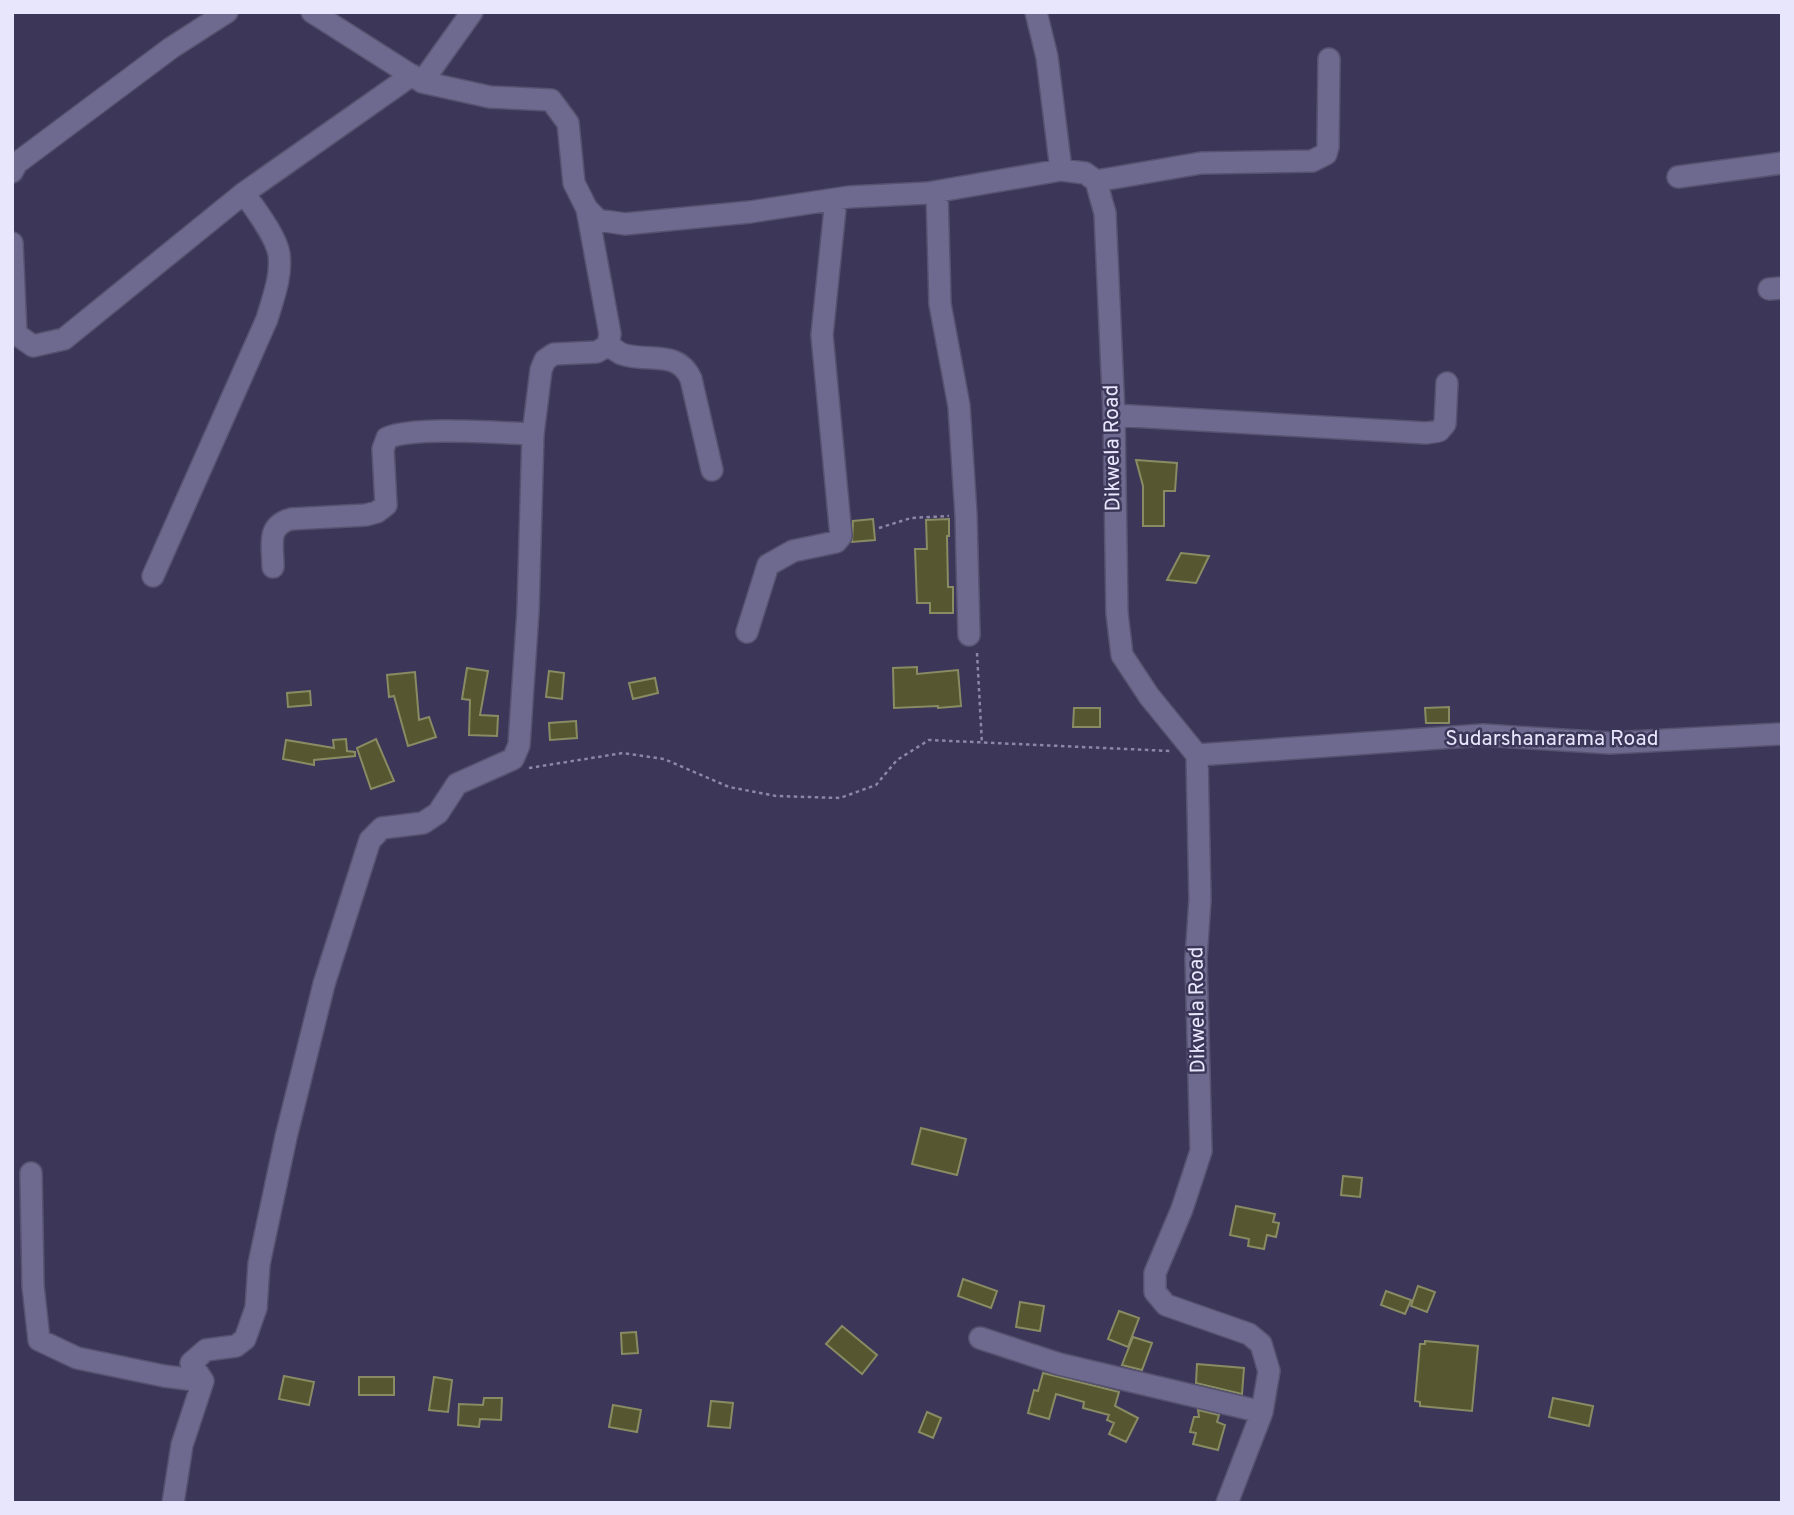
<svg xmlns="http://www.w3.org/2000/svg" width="1794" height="1515" font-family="Overpass,sans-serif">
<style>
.building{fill:#565730;stroke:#898b62;stroke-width:2}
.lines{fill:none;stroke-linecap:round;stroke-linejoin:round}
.minor-casing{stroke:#56526f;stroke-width:24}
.path{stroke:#8b87a4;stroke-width:2.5;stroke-dasharray:3.5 3.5;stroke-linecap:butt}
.minor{stroke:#6e6a8f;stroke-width:21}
.labels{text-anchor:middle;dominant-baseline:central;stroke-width:5;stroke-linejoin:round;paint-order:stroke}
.street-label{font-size:21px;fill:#e8e6fc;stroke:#3c3759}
</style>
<rect width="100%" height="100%" fill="#3c3759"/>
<path class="building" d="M1136,460L1177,463L1175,491H1164V526H1143V486Z
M873,519L875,540L852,542L853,521Z
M949,519V536H947L948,587H953V613H930V603H917L915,549H927L926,520Z
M1181,553L1209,556L1196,583L1167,580Z
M917,667V674L958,670L961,706L938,708V706L894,708L893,668Z
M467,668L488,671L480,715L498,716L497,736L469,735L470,700L462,699Z
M549,671L564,673L562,699L546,697Z
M415,672L419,720L429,717L436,737L408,746L394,696L389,697L387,675Z
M655,678L658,693L633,699L629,683Z
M310,691L311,705L288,707L287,693Z
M1449,707V723H1426L1425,708Z
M1074,708H1100V727H1073Z
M576,721L577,738L550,740L549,723Z
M346,739L347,751L355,752V756L314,760V765L283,759L286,740L334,748L333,740Z
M376,739L394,781L371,789L357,748Z
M921,1128L966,1139L957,1175L912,1164Z
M1343,1176L1362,1178L1360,1197L1341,1195Z
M1236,1206L1275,1214L1273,1222L1279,1223L1276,1237L1267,1235L1264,1249L1248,1246L1249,1239L1230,1235Z
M963,1279L997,1291L991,1308L958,1296Z
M1418,1286L1435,1292L1427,1312L1411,1306Z
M1386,1291L1411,1300L1405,1314L1381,1305Z
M1020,1302L1044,1306L1040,1331L1016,1327Z
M1119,1311L1139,1318L1128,1347L1108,1339Z
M842,1326L877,1355L862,1374L826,1344Z
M636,1332L638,1353L622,1354L621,1333Z
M1133,1337L1152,1343L1142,1370L1122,1365Z
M1425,1341L1478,1346L1472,1411L1420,1406V1402L1415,1401L1420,1344H1425Z
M1197,1364L1244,1368L1242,1394L1196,1383Z
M1043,1373L1119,1392L1115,1406L1138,1418L1126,1442L1109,1434L1114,1423L1107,1420L1109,1415L1083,1408L1084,1402L1056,1394L1049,1419L1028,1413L1034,1390L1038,1391Z
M284,1376L314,1382L309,1405L279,1399Z
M359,1377H394V1395H359Z
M434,1377L452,1380L448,1412L429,1410Z
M484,1398H502L501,1420L480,1419L479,1427L458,1425L459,1404L483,1405Z
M1553,1398L1593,1406L1589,1426L1549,1417Z
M711,1401L733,1403L730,1428L708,1426Z
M613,1405L641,1410L637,1432L609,1427Z
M1198,1410L1219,1415L1217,1422L1225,1425L1218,1450L1193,1444L1196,1433L1190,1432L1194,1417H1199Z
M927,1412L941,1418L933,1438L919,1432Z"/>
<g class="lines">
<g class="minor-casing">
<path id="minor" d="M312,12L422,82L490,97L551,100L568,123L574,183L587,209L598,220L625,224L750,212L849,197L928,193L1061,170L1085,173L1096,181L1105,213L1114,415L1117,613L1122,655L1149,696L1197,755L1200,900L1196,958L1201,1151L1182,1209L1155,1273V1292L1166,1305L1249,1334L1261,1344L1269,1371L1262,1412L1227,1503
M1036,12L1047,57L1061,170
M422,82L472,12
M12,172L17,163L171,48L227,12
M1678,177L1782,163
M1096,181L1201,163L1312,161L1326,154L1328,147L1329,59
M937,192L940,304L959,406L966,515L969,635
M12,243L16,334L33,346L64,339L244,193L412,75
M1769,289L1782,288
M608,345C612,347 617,352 622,354C648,363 678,349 691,379L712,470
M1114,415L1426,433L1439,431L1445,424L1447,383
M273,567C273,545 266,526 291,519L366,515L377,512L386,505L383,449L387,438C415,426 499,433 533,434
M153,576L267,319C273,298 282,276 279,254C276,236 255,209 244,193
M747,632L768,565L793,551L836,542L841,536L822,335L836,199
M1197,755L1483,735L1610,743L1782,734
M31,1173L33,1286L39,1340L77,1358L164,1376L203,1381
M980,1338L1059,1364L1262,1412
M173,1503L182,1445L203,1381L191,1363L206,1350L236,1346L245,1339L256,1308L259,1264L286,1137L324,984L370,840L382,828L423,823L438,813L457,784L513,759L519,745L528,611L533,434L541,370L545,360L554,354L597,352L608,345L610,334L587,209"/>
</g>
<path class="path" d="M879,528L911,518L949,516
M977,653L982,744
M529,768L623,753L664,759L729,787L776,796L840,798L876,785L897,760L929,740L1170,751"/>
<use href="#minor" class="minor"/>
</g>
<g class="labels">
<g class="street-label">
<text transform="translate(1113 448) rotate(-91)">Dikwela Road</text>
<text x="1552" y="739">Sudarshanarama Road</text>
<text transform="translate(1198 1010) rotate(-91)">Dikwela Road</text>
</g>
</g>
<rect width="1794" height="1515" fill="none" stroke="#e8e6fc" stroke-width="28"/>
</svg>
